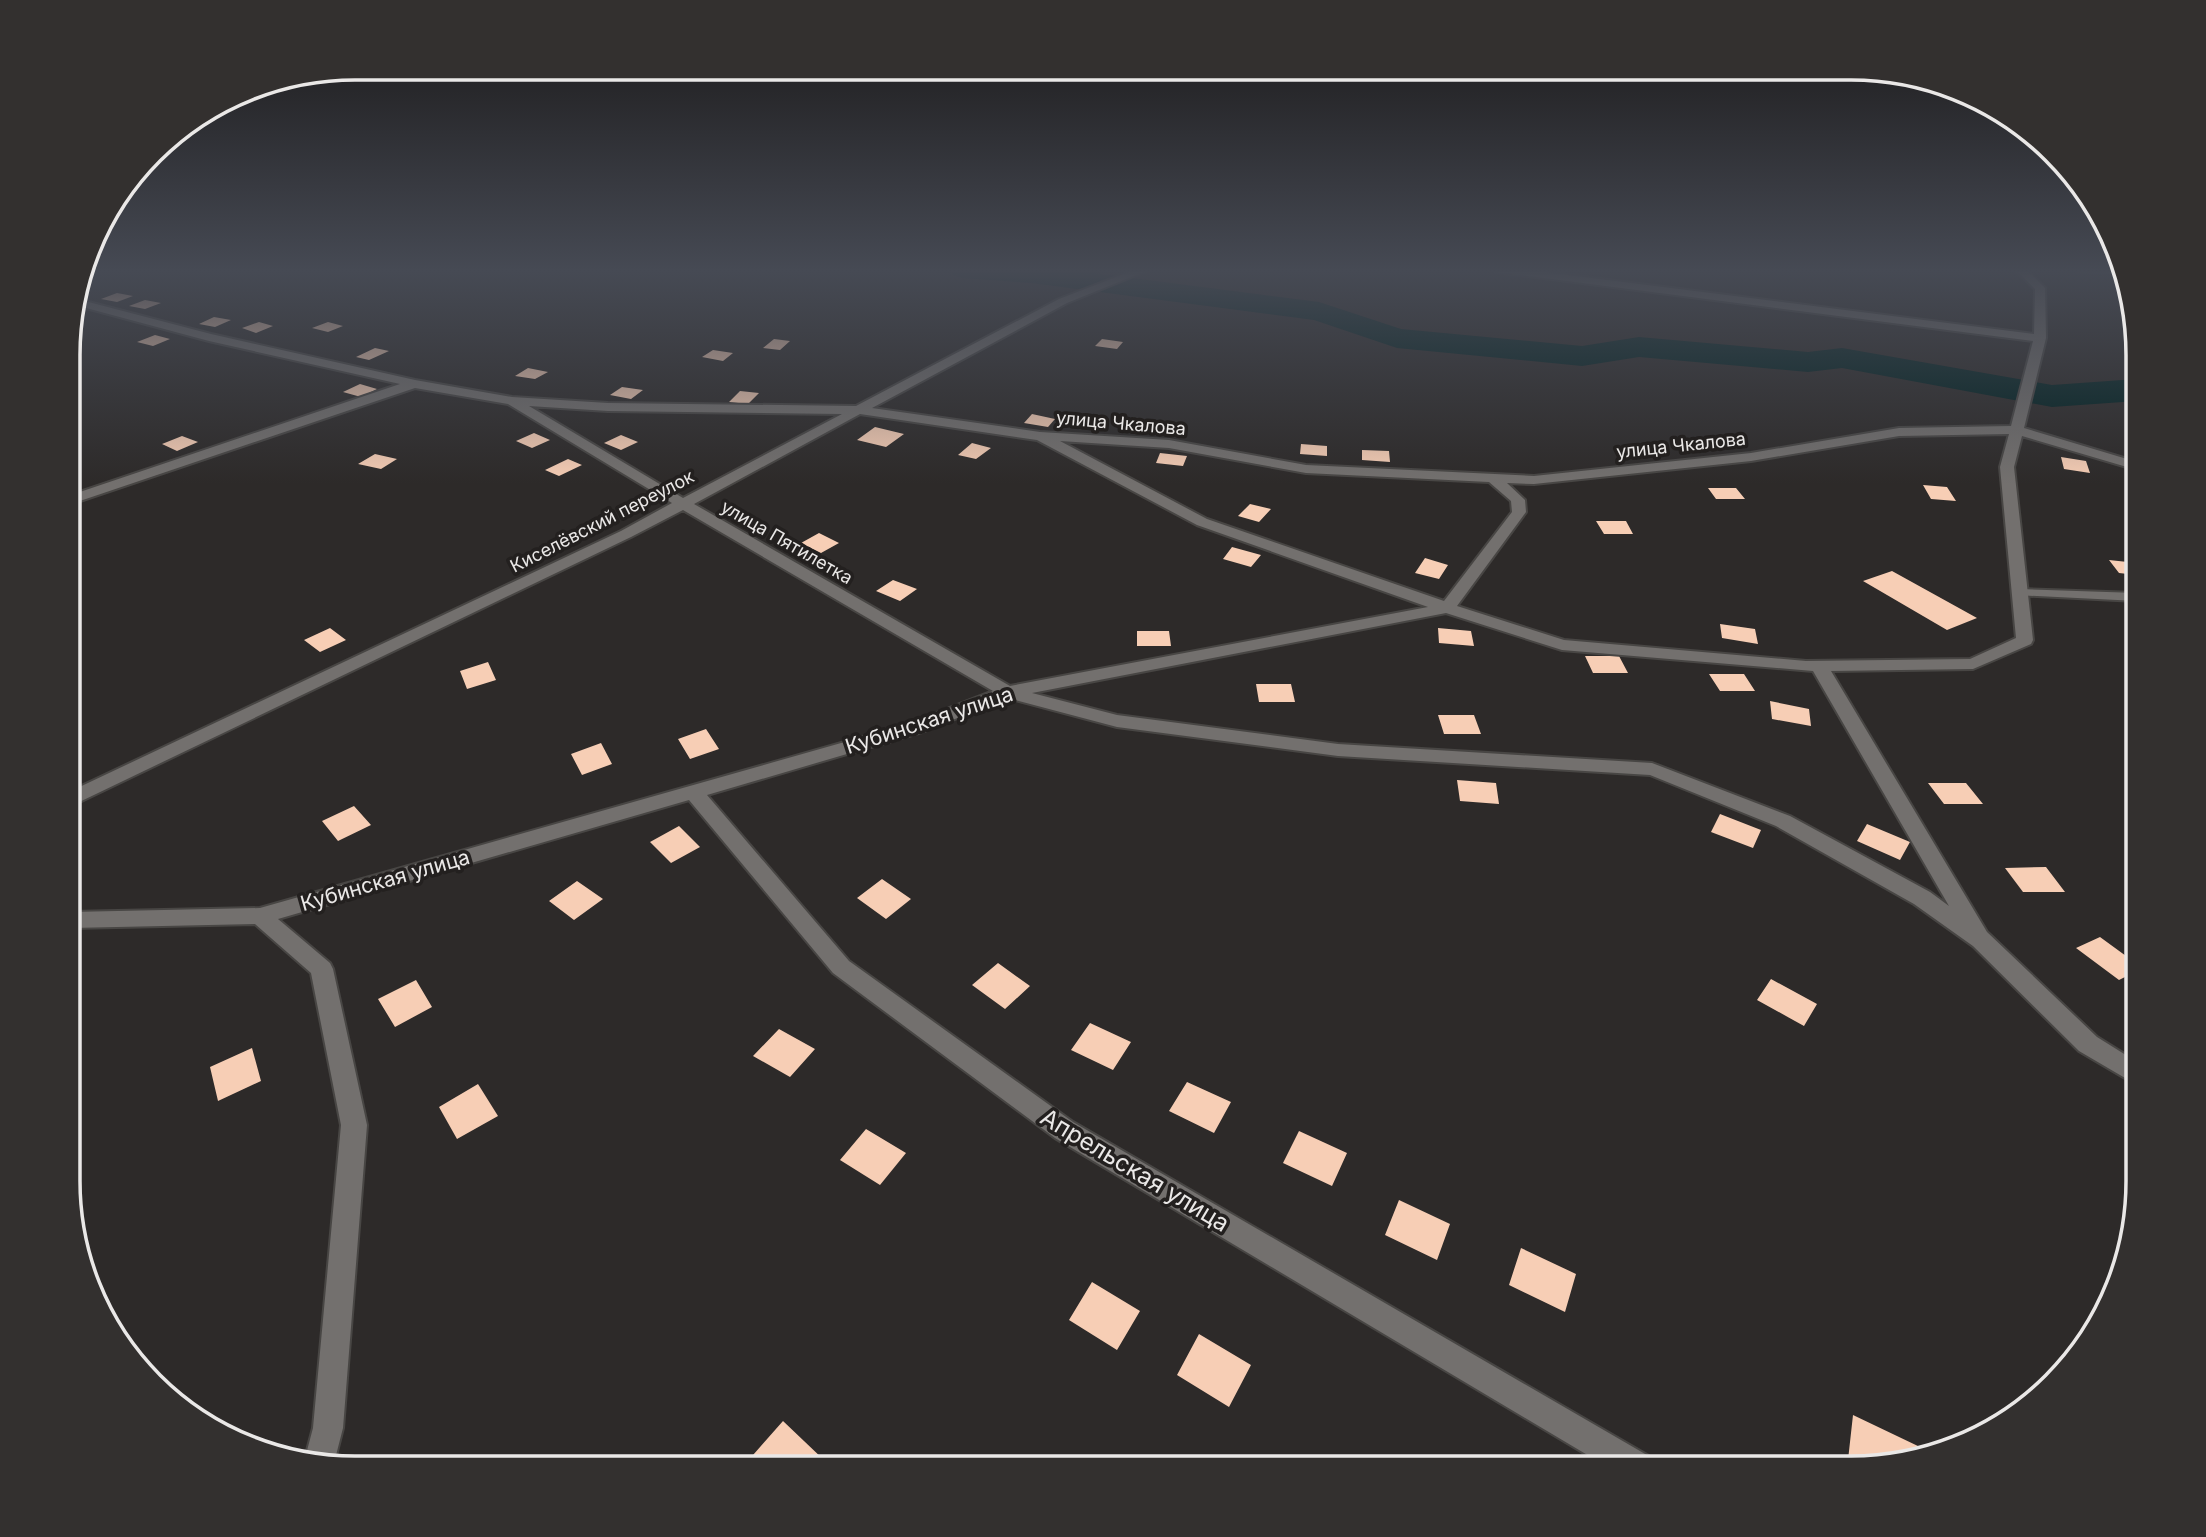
<svg xmlns="http://www.w3.org/2000/svg" width="2206" height="1537" font-family="Inter,sans-serif">
<style>
.lines{fill:none;stroke-linecap:round;stroke-linejoin:round}
.river{fill:#002121;fill-rule:evenodd}
.building{fill:#f7ceb5}
.service-casing{stroke:#484644;stroke-width:4}
.minor-casing{stroke:#484644;stroke-width:4}
.service{fill:#73706e;fill-rule:evenodd}
.minor{fill:#73706e;fill-rule:evenodd}
.labels{text-anchor:middle;dominant-baseline:central;stroke-width:7;stroke-linejoin:round;paint-order:stroke}
.far-street-label{font-size:18px;fill:#eae8e7;stroke:#23201f}
.street-label{font-size:21px;fill:#eae8e7;stroke:#23201f}
.near-street-label{font-size:24px;fill:#eae8e7;stroke:#23201f}
.rim{fill:none;stroke:#eae8e7;stroke-width:3.5}
</style>
<rect width="100%" height="100%" fill="#2d2a29"/>
<g class="lines">
<path class="river" d="M948,269H1062L1319,302L1401,329L1582,346L1639,337L1808,352L1842,348L2052,385L2137,379V401L2052,407L1842,368L1808,372L1639,357L1582,366L1397,348L1314,320L1031,283L963,278L953,275Z"/>
</g>
<path class="building" d="M117,293L133,296L117,302L101,299Z
M145,300L161,303L145,309L129,306Z
M214,317L231,320L215,327L199,324Z
M259,322L273,326L256,333L242,328Z
M328,322L343,326L328,332L312,328Z
M155,335L170,339L153,346L137,342Z
M774,339L790,341L780,350L763,348Z
M1102,339L1123,342L1117,349L1095,346Z
M375,348L389,351L369,360L356,357Z
M713,350L733,353L723,361L702,357Z
M528,368L548,372L535,379L515,376Z
M360,384L377,389L361,397L343,392Z
M622,387L643,390L631,399L610,395Z
M740,391L759,393L748,404L729,402Z
M1032,414L1055,419L1048,427L1024,423Z
M875,427L904,434L886,447L857,440Z
M534,433L550,440L532,448L516,441Z
M621,435L638,442L621,450L604,443Z
M182,436L198,442L177,451L162,444Z
M972,443L991,448L976,459L958,455Z
M1658,443L1668,453L1642,455L1633,445Z
M1301,444L1327,446V456L1300,454Z
M1362,450L1389,451L1390,462L1362,460Z
M1160,453L1187,456L1183,466L1156,463Z
M375,454L397,459L381,469L358,464Z
M2061,457L2086,461L2090,473L2064,469Z
M568,459L582,465L559,476L545,470Z
M1923,485L1947,487L1956,501L1931,499Z
M1708,488H1736L1745,499H1716Z
M1250,504L1271,509L1259,522L1238,516Z
M1596,521H1626L1633,534H1604Z
M819,533L839,543L821,553L801,543Z
M1232,547L1261,555L1251,567L1223,559Z
M1425,558L1448,565L1439,579L1415,573Z
M2109,560L2137,563V575L2119,573Z
M1892,571L1977,618L1947,630L1863,581Z
M893,580L917,589L900,601L876,591Z
M1720,624L1755,629L1758,644L1722,638Z
M330,628L346,640L320,652L304,640Z
M1438,628L1471,631L1474,646L1439,643Z
M1137,631H1169L1171,646H1137Z
M1585,656H1619L1628,673H1593Z
M488,662L496,680L467,689L460,671Z
M1709,674H1744L1755,691H1720Z
M1256,684H1291L1295,702H1259Z
M1770,701L1809,709L1811,726L1772,719Z
M1438,715H1474L1481,734H1444Z
M706,729L719,749L690,759L678,739Z
M601,743L612,764L582,775L571,754Z
M1457,780L1496,783L1499,804L1460,801Z
M1928,783H1966L1983,804H1944Z
M354,806L371,825L338,841L322,821Z
M1720,814L1761,830L1753,848L1711,832Z
M1867,824L1910,842L1900,860L1857,841Z
M679,826L700,847L671,863L650,842Z
M2046,867L2065,892H2023L2005,868Z
M882,879L911,899L886,919L857,898Z
M577,881L603,899L574,920L549,901Z
M2100,937L2137,964V971L2119,980L2076,948Z
M998,963L1030,986L1005,1009L972,985Z
M1771,979L1817,1004L1804,1026L1757,1000Z
M416,980L432,1007L395,1027L378,999Z
M1090,1023L1131,1042L1113,1070L1071,1050Z
M779,1029L815,1049L790,1077L753,1056Z
M252,1048L261,1081L218,1101L210,1067Z
M1187,1082L1231,1102L1214,1133L1169,1111Z
M478,1084L498,1116L457,1139L439,1107Z
M866,1129L906,1153L880,1185L840,1160Z
M1299,1131L1347,1153L1332,1186L1283,1163Z
M1399,1200L1450,1224L1437,1260L1385,1235Z
M1521,1248L1576,1274L1565,1312L1509,1285Z
M1092,1282L1140,1311L1117,1350L1069,1320Z
M1199,1334L1251,1365L1229,1407L1177,1375Z
M1853,1415L1920,1447V1452L1861,1466L1848,1460Z
M783,1421L825,1461L819,1468H751L746,1463Z"/>
<g class="lines">
<g class="service-casing">
<path id="service" d="M2075,269H2117L2118,273L2079,271Z
M2020,589L2137,593V601L2016,595L2014,593Z"/>
</g>
<g class="minor-casing">
<path id="minor" d="M1137,269H1151L1067,303L872,408L1040,432L1169,440L1306,465L1534,476L1751,453L1899,428L2011,426L2033,341L1496,272L1491,269H1521L2034,334L2035,289L2015,269H2026L2045,288L2046,338L2024,428L2137,462V470L2022,436L2014,467L2033,640L2031,644L1973,669L1831,671L1987,932L2097,1037L2137,1062V1085L2079,1051L1973,946L1914,904L1776,826L1650,775L1338,756L1117,727L1008,698L922,732L707,795L849,961L1073,1122L1652,1458L1657,1469H1611L1055,1138L833,973L689,800L278,919L330,963L333,969L367,1125L343,1428L333,1467L304,1462L313,1428L341,1125L311,973L255,924L71,928V912L260,908L908,724L993,691L683,510L631,537L71,806V791L621,531L672,503L508,404L415,388L71,504V495L400,384L209,341L75,305L77,299L211,334L415,380L512,397L608,403L856,406L1059,299ZM529,406L608,411L842,414L683,498ZM860,414L1037,440L1197,525L1428,607L1010,686L694,504ZM2009,434L2000,467L2016,638L1970,659L1806,661L1564,640L1457,606L1526,512L1525,500L1507,483L1534,484L1751,461L1899,436ZM1060,441L1169,448L1306,473L1489,482L1511,501L1512,512L1444,601L1207,519ZM1446,613L1562,650L1813,671L1949,906L1930,892L1790,816L1652,763L1338,744L1117,715L1032,693Z"/>
</g>
<use href="#service" class="service"/>
<use href="#minor" class="minor"/>
</g>
<linearGradient id="sky" x2="0" y2="1"><stop stop-color="#191717"/><stop offset="0.56" stop-color="#464a54"/><stop offset="1" stop-color="#464a54" stop-opacity="0"/></linearGradient>
<rect width="2206" height="484" fill="url(#sky)"/>
<g class="labels">
<g class="far-street-label">
<text transform="translate(1121 423) rotate(5)">улица Чкалова</text>
<text transform="translate(1681 445) rotate(-6)">улица Чкалова</text>
<text transform="translate(602 521) rotate(-27)">Киселёвский переулок</text>
<text transform="translate(787 542) rotate(30)">улица Пятилетка</text>
</g>
<g class="street-label">
<text transform="translate(929 720) rotate(-18)">Кубинская улица</text>
<text transform="translate(385 880) rotate(-16)">Кубинская улица</text>
</g>
<g class="near-street-label">
<text transform="translate(1135 1170) rotate(31)">Апрельская улица</text>
</g>
</g>
<path d="M0 0H2206V1537H0ZM355 80H1851A275 275 0 0 1 2126 355V1181A275 275 0 0 1 1851 1456H355A275 275 0 0 1 80 1181V355A275 275 0 0 1 355 80Z" fill="#33302f" fill-rule="evenodd"/>
<path class="rim" d="M355 80H1851A275 275 0 0 1 2126 355V1181A275 275 0 0 1 1851 1456H355A275 275 0 0 1 80 1181V355A275 275 0 0 1 355 80Z"/>
</svg>
